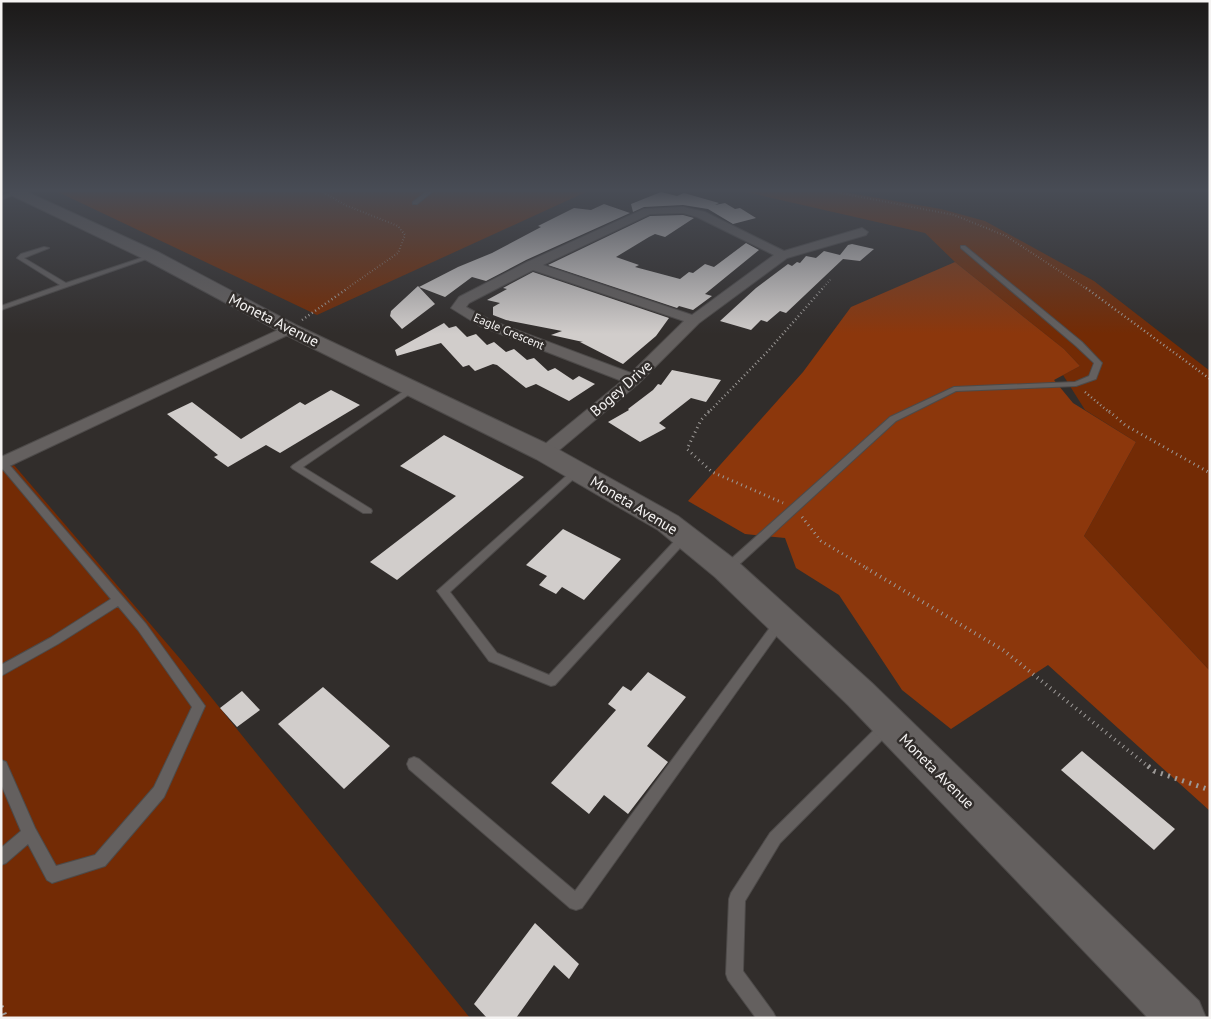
<svg xmlns="http://www.w3.org/2000/svg" width="1211" height="1019" font-family="'PT Sans',sans-serif">
<style>
.green{fill:#732b05}
.forest{fill:#8c370c}
.building{fill:#d1cdcb}
.lines{fill:none;stroke-linecap:round;stroke-linejoin:round}
.lane-casing{stroke:#4d4a49;stroke-width:2}
.street-casing{stroke:#4d4a49;stroke-width:2}
.secondary-casing{stroke:#4d4a49;stroke-width:2}
.path-far4{stroke:#9d9a98;stroke-width:2;stroke-dasharray:0.5 2.5;stroke-linecap:butt}
.path-far3{stroke:#9d9a98;stroke-width:2.5;stroke-dasharray:1 3;stroke-linecap:butt}
.path-far2{stroke:#9d9a98;stroke-width:3;stroke-dasharray:1 4;stroke-linecap:butt}
.path-far1{stroke:#9d9a98;stroke-width:4;stroke-dasharray:1 4.5;stroke-linecap:butt}
.path{stroke:#9d9a98;stroke-width:5;stroke-dasharray:2 5.5;stroke-linecap:butt}
.lane{fill:#64605f;fill-rule:evenodd}
.street{fill:#64605f;fill-rule:evenodd}
.secondary{fill:#64605f;fill-rule:evenodd}
.labels{text-anchor:middle;dominant-baseline:central;stroke-width:5;stroke-linejoin:round;paint-order:stroke}
.far-street-label{font-size:12px;fill:#f5f3f2;stroke:#312d2b}
.street-label{font-size:15px;fill:#f5f3f2;stroke:#312d2b}
</style>
<rect width="100%" height="100%" fill="#312d2b"/>
<path class="green" d="M58,192H586L317,315Z
M746,192H844L941,209L985,221L1094,281L1210,371V671L1084,536L1136,442L1085,410L1063,375L1080,366L1064,349L955,262L925,233Z
M14,465L182,661L470,1018H1V471Z"/>
<path class="forest" d="M955,262L1064,349L1080,366L1054,380L1073,403L1136,442L1084,536L1210,671V811L1048,665L951,729L902,690L839,595L796,568L785,538L745,534L688,501L803,372L851,307Z"/>
<path class="building" d="M661,192L677,196L684,193L719,203L715,205L725,203L735,209L740,208L756,218L733,224L708,209L683,205L644,207L633,212L631,204Z
M604,204L630,213L526,260L486,281L472,277L445,297L419,287L458,267L492,253L541,227L538,226L574,208L591,210Z
M683,215L694,218L665,237L655,234L649,237L616,257L639,265L635,267L680,279L689,272L693,273L705,264L714,267L746,243L759,250L705,294L712,296L693,310L679,306L677,308L548,265L650,216Z
M852,244L874,249L860,261L843,259L786,313L780,311L767,322L761,320L751,330L720,321L756,288L788,264L792,266L797,262L800,263L806,256L816,258L824,251L840,255L848,245Z
M533,272L669,318L656,336L623,364L580,342H583L551,335L562,331L506,320L493,315V307L500,303L487,300L507,289L503,288Z
M418,286L435,304L402,329L390,316L391,311Z
M444,323L449,328L456,326L467,337L476,334L487,345L494,342L506,352L514,349L527,360L534,358L548,371L555,368L573,380L579,376L595,384L569,401L536,384L526,388L497,365L493,364L475,371L469,365L463,367L441,343L397,356L395,350Z
M672,370L721,380L706,402L691,398L659,423L666,428L640,442L608,422L629,410L628,409L653,390L658,384L661,385Z
M331,390L360,405L280,453L266,445L228,467L214,457L218,455L167,414L192,402L241,439L300,402L305,405Z
M444,435L524,477L397,580L370,562L456,496L400,466Z
M563,529L621,559L584,600L562,587L556,594L539,585L547,576L526,565Z
M648,672L686,697L647,746L668,762L628,814L604,795L589,814L551,783L616,710L608,704L623,686L631,691Z
M323,687L390,746L344,789L278,724Z
M242,691L260,710L237,727L220,708Z
M1082,751L1175,829L1154,850L1061,770Z
M535,923L579,964L569,979L554,965L516,1018H487L474,1004Z"/>
<g class="lines">
<g class="lane-casing">
<path id="lane" d="M13,192H20L1,200V196Z
M426,192H432L417,204H413V202Z
M961,246H965L1082,342L1102,363L1096,379L1076,386L956,391L896,421L731,572H723L722,569L723,566L890,417L954,387L1075,382L1089,376L1094,363L1076,346L961,248Z
M44,247L49,248L24,258L66,283L150,255L155,256L1,310V306L60,285L17,258L21,254Z
M410,387H413L417,389L303,467L371,509L372,511L371,513H363L293,469L291,467L293,465Z
M1,460L6,461L146,624L205,706L164,797L105,866L52,883L47,880L28,844L6,863L1,865V848L21,831L1,784V760L6,762L35,828L56,866L95,855L154,787L192,707L138,630L118,606L58,644L1,676V665L50,638L111,599L1,467Z
M577,468L580,469L582,471L580,473L450,592L497,653L549,675L681,534H689L690,537L555,685L551,686L489,661L437,591L574,469Z
M781,616L785,618L787,621L785,624L582,908L576,910L570,908L409,769L407,764L409,759L414,757L419,759L575,891L777,618Z
M887,720L892,722L894,726L892,730L780,843L745,901L743,971L773,1012L776,1018H756L728,980L726,974L729,899L731,893L770,833L882,722Z"/>
</g>
<g class="street-casing">
<path id="street" d="M683,207L705,212L784,251L862,228L868,232L866,235L787,258L699,323L639,383L551,457L545,459L539,457L536,453L539,449L622,381L480,326L451,308L459,297L527,262L644,209ZM683,213L697,217L774,255L692,315L543,265L650,214ZM533,270L684,321L631,373L490,320L466,307L469,303Z
M289,325L294,326L296,329L294,332L1,470V457Z"/>
</g>
<g class="secondary-casing">
<path id="secondary" d="M9,192H27L158,252L296,325L554,447L678,516L737,561L872,683L1199,1001L1206,1018H1148L848,705L715,577L658,530L536,459L282,333L146,260L11,195Z"/>
</g>
<path class="path-far4" d="M323,192L345,205L398,226L405,235L398,253L346,289
M835,192L954,215L1006,236L1087,289
M822,289L832,278"/>
<path class="path-far3" d="M1086,288L1210,379
M302,320L348,288
M1085,392L1110,413
M708,413L768,351L823,288"/>
<path class="path-far2" d="M709,411L701,420L687,449L712,472L783,503
M1109,411L1125,425L1210,473
M802,517L821,541L868,569"/>
<path class="path-far1" d="M866,568L1003,650L1150,768"/>
<path class="path" d="M1148,766L1154,771L1210,790
M1,1006L6,1018"/>
<use href="#lane" class="lane"/>
<use href="#street" class="street"/>
<use href="#secondary" class="secondary"/>
</g>
<linearGradient id="sky" x2="0" y2="1"><stop stop-color="#1b1918"/><stop offset="0.57" stop-color="#484c55"/><stop offset="1" stop-color="#484c55" stop-opacity="0"/></linearGradient>
<rect width="1211" height="334" fill="url(#sky)"/>
<g class="labels">
<g class="far-street-label">
<text transform="translate(509 331) rotate(23)">Eagle Crescent</text>
</g>
<g class="street-label">
<text transform="translate(274 320) rotate(27)">Moneta Avenue</text>
<text transform="translate(621 388) rotate(-41)">Bogey Drive</text>
<text transform="translate(634 505) rotate(31)">Moneta Avenue</text>
<text transform="translate(937 771) rotate(45)">Moneta Avenue</text>
</g>
</g>
<rect width="1211" height="1019" fill="none" stroke="#f5f3f2" stroke-width="5"/>
</svg>
